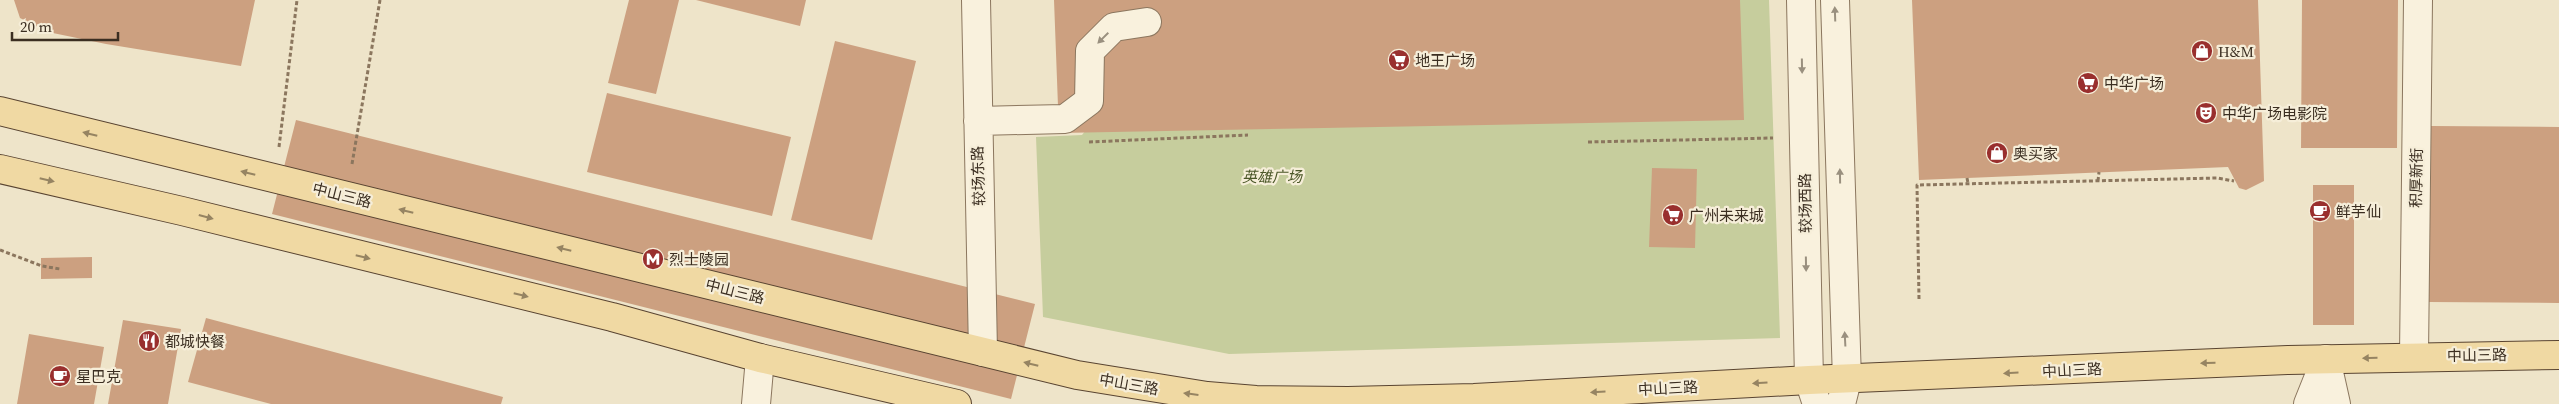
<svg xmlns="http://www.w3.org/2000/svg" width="2559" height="404" font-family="'Source Serif 4','Noto Sans SC',serif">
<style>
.green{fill:#c6cd9d}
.building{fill:#cca080}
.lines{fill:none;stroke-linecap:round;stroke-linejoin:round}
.minor-casing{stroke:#8b765e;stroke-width:30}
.major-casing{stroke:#594431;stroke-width:30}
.path{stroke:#8b765e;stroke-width:3;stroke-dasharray:4 2.5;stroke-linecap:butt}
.minor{stroke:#f9f1dd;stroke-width:28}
.major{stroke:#f0d9a3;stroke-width:28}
.oneway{fill:#9a907f}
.oneway2{fill:#968462}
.labels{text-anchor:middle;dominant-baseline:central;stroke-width:4.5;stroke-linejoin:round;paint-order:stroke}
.poi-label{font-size:15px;fill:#3b2e21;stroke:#f6eed9;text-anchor:start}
.street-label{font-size:15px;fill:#3b2e21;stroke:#f6eed9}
.park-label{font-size:15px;font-style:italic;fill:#4b5728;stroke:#f6eed9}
</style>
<rect width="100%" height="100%" fill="#eee4c9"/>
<path class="green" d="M1102,0H1769L1780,338L1229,354L1043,317L1036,137L1082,135L1107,104Z"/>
<path class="building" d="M14,0H255L241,66L106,44L48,32L20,18Z
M629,0H679L656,94L608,83Z
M696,0H806L800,26Z
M1054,0H1740L1744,120L1059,133Z
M1912,0H2258L2264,181L2246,190L2239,188L2228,167L1919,180Z
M2302,0H2398L2397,148H2301Z
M835,41L916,61L872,240L791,220Z
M607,93L791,137L772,216L587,172Z
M296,120L1035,304L1011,399L272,214Z
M2431,126L2559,127V303L2429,302Z
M1652,168L1697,169L1695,248L1649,247Z
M2313,185H2354V325H2313Z
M92,257V278L41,279V258Z
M206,318L503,397L501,404H271L188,382Z
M123,320L181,329L168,404H108Z
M29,334L104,347L94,404H17Z"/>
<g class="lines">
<g class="minor-casing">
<path id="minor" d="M976,0L983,352
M1801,0L1809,380L1817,404
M1835,0L1847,380L1841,404
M978,121L1065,119L1089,101L1090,51L1114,27L1147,22
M2414,356L2418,0
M2326,359L2336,404
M756,404L760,358
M2308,404L2326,359"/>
</g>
<g class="major-casing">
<path id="major" d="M0,111L1077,375L1207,396L1256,400L1348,401L1474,398L1809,380L2288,360L2559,355
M0,169L182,211L612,317L760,358L957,404"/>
</g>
<path class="path" d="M1089,142L1248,135
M1588,142L1773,138
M279,147L297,0
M352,164L380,0
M1967,178L1968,183
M2098,181L2099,172
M0,250L42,266L60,269
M1919,299L1917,185L2217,178L2234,181"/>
<use href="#minor" class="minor"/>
<use href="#major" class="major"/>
</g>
<defs><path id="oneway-solid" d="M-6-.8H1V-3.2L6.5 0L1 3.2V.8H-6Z" transform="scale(1.25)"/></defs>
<g class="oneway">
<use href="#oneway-solid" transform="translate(1835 14) rotate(-92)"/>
<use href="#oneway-solid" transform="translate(1103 38) rotate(135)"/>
<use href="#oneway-solid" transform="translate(1802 66) rotate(89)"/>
<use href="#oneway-solid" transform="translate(1840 176) rotate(-91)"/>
<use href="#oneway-solid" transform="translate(1806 264) rotate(89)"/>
<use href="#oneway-solid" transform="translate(1845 339) rotate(-93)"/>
</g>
<g class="oneway2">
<use href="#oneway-solid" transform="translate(90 134) rotate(-166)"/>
<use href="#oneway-solid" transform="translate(248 173) rotate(-166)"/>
<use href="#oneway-solid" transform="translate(47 180) rotate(13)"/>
<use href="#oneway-solid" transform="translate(406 211) rotate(-166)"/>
<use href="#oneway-solid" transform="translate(206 217) rotate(15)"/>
<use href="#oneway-solid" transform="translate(564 249) rotate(-166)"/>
<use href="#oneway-solid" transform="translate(363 257) rotate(14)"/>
<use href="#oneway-solid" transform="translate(521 295) rotate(14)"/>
<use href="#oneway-solid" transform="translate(2370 358) rotate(178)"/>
<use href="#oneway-solid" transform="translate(2208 363) rotate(178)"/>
<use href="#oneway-solid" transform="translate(1031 364) rotate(-166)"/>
<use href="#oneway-solid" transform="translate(2011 373) rotate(177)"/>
<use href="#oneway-solid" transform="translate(1760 383) rotate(176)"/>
<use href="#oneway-solid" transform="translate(1598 392) rotate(177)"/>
<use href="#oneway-solid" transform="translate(1191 394) rotate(-173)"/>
</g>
<defs>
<g id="shop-disc" transform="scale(1.125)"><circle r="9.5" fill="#992f2e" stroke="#f6eed9"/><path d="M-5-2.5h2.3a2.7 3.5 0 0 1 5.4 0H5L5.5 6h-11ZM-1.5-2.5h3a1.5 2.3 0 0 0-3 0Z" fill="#fff"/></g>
<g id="supermarket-disc" transform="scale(1.125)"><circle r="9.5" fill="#992f2e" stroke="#f6eed9"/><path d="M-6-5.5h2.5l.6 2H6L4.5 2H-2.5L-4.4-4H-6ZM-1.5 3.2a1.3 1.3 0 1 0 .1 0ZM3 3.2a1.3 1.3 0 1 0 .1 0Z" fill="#fff"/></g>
<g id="theatre-disc" transform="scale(1.125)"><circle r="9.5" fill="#992f2e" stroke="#f6eed9"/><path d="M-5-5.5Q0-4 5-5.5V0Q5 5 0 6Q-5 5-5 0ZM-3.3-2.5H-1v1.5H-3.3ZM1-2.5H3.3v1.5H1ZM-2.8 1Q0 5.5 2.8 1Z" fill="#fff"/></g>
<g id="cafe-disc" transform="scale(1.125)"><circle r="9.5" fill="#992f2e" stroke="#f6eed9"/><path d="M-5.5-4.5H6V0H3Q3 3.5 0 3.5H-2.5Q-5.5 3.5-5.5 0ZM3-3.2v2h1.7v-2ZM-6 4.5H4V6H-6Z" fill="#fff"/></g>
<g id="metro-disc" transform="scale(1.125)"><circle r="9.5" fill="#992f2e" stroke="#f6eed9"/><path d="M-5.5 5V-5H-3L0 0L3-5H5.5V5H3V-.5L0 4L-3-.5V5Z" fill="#fff"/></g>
<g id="restaurant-disc" transform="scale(1.125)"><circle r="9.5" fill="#992f2e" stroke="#f6eed9"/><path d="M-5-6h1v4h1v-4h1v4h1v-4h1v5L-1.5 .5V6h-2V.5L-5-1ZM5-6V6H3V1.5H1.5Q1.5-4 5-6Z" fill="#fff"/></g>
</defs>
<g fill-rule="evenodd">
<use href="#shop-disc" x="2202" y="51"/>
<use href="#supermarket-disc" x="1399" y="60"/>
<use href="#supermarket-disc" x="2088" y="83"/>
<use href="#theatre-disc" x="2206" y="113"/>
<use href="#shop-disc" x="1997" y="153"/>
<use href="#cafe-disc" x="2320" y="211"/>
<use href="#supermarket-disc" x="1673" y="215"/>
<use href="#metro-disc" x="653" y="259"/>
<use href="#restaurant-disc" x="149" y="341"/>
<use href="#cafe-disc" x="60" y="376"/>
</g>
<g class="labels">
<g class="poi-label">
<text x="2218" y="51">H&amp;M</text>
<text x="1415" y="60">地王广场</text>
<text x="2104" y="83">中华广场</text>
<text x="2222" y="113">中华广场电影院</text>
<text x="2013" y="153">奥买家</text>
<text x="2336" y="211">鲜芋仙</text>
<text x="1689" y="215">广州未来城</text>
<text x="669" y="259">烈士陵园</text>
<text x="165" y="341">都城快餐</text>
<text x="76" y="376">星巴克</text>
</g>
<g class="street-label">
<text transform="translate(978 176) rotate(-92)">较场东路</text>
<text transform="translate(2416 178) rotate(-89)">积厚新街</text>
<text transform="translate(342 195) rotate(14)">中山三路</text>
<text transform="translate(1805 203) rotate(-91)">较场西路</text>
<text transform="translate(735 291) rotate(14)">中山三路</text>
<text transform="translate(2477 355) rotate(-1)">中山三路</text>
<text transform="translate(2072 370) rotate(-3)">中山三路</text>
<text transform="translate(1129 384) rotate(10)">中山三路</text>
<text transform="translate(1668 388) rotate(-3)">中山三路</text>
</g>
<g class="park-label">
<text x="1272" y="176">英雄广场</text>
</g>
</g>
<path d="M12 32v8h106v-8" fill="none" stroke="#3b2e21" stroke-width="2.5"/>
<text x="20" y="32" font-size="15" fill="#3b2e21" stroke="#f6eed9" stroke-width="4" paint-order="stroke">20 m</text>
</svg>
